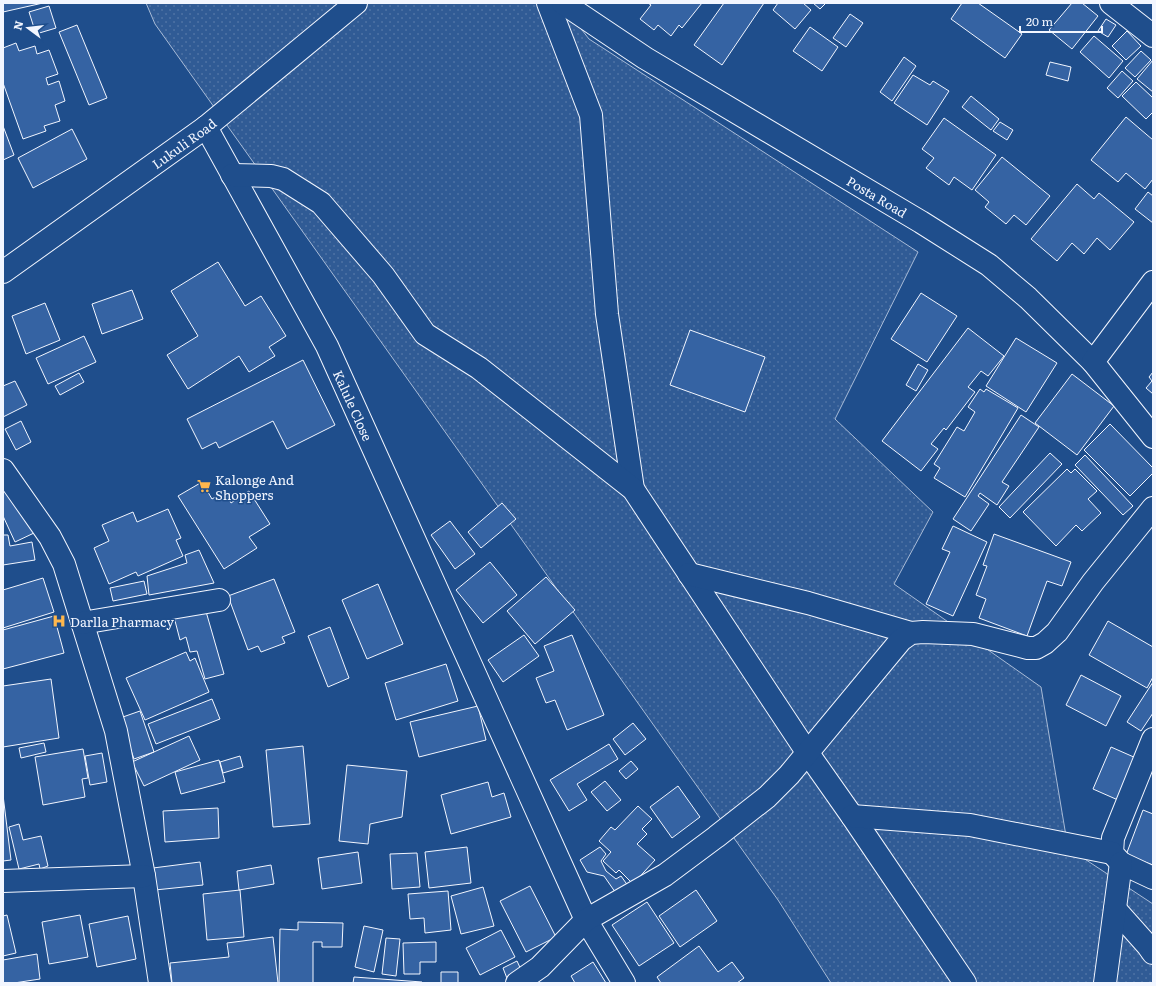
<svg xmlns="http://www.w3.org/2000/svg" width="1156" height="986" font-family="Literata,serif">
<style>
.grass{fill:url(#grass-dots);stroke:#a8bbd7}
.building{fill:#3563a3;stroke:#f2f6ff}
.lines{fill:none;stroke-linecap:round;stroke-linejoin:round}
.minor-casing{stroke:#f2f6ff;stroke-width:24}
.minor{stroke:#1f4e8c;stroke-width:22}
.labels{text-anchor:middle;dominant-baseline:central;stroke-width:3;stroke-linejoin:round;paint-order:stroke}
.street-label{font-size:13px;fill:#f2f6ff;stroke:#1f4e8c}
.poi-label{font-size:13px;fill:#f2f6ff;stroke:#1f4e8c;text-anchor:start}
</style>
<defs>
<pattern id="grass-dots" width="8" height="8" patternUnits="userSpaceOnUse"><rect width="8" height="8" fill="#305b95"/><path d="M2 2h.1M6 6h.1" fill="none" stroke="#4e73a5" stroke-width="1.8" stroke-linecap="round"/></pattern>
</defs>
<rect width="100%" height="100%" fill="#1f4e8c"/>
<path class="grass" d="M146,3H561L589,39L918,252L835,419L933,512L894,584L1041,687L1068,848L1153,904V983H831L778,900L155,24Z"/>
<path class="building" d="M3,3H43L3,12Z
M648,3H702L682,28L679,25L671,36L658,25L654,30L640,19L651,5Z
M724,3H764L722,65L694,45Z
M778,3H803L811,10L795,29L773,10Z
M813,3H826L820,9Z
M962,3H978L1022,34L1005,58L951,19Z
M1072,3H1082L1098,16L1072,49L1049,30Z
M49,6L56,28L36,34L29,12Z
M850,14L863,23L846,47L833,38Z
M1106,19L1116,25L1108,37L1098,31Z
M77,25L107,98L89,105L59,32Z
M810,27L838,47L822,71L793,51Z
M1127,31L1141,46L1126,60L1112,46Z
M1094,36L1123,61L1109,78L1080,52Z
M16,43L19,51L35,46L37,54L49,50L58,74L46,78L48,85L59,81L65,101L55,105L60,121L44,126L46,131L23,139L3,83V48Z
M1141,51L1151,60L1135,77L1125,68Z
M904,57L916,66L892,101L880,92Z
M1153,60V92L1137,79Z
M1050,62L1071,67L1068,81L1046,75Z
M1122,71L1133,81L1118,98L1107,88Z
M913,75L930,85L933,81L949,91L927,125L894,103Z
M1136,82L1153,98V112L1146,119L1122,96Z
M971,96L999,119L991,130L962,107Z
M1126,117L1153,140V179L1145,189L1126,173L1118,182L1091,160Z
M944,118L996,155L972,190L954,177L949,185L926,168L934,158L922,149Z
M1000,122L1013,130L1007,140L993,131Z
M3,126L14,155L3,160Z
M72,129L87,159L33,188L18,158Z
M1002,157L1050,196L1026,225L1014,215L1006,224L985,207L989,202L975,190Z
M1077,184L1094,199L1099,193L1134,222L1110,250L1097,238L1084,254L1072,243L1057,261L1031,239Z
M1148,192L1153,196V223L1135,209Z
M218,262L245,306L261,296L286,336L269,347L275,356L249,372L239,356L188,389L167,355L198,336L171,291Z
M132,290L143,319L102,334L92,304Z
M921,293L957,316L927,362L891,339Z
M45,303L60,340L26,354L12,316Z
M968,328L1004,356L988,376L981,371L968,387L975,392L946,430L944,428L931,444L938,449L921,471L882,441Z
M690,330L765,357L745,412L670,385Z
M84,336L96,362L48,384L36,358Z
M1016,338L1057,363L1026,412L986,386Z
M303,360L335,425L287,449L273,421L219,448L216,442L202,449L187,419Z
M918,364L928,370L916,391L906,385Z
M1153,372V394L1146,388L1152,381L1149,377Z
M79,373L84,382L60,395L55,386Z
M1072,374L1114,406L1077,455L1035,423Z
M15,381L27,405L3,417V386Z
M980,389L984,392L986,389L1018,408L965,497L934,478L940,468L934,464L957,427L964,431L975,412L968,407Z
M1021,415L1039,427L1002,482L1009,486L997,505L980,493L978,496L989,504L971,531L953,519Z
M21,421L31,442L16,450L5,429Z
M1110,424L1153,468V473L1130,496L1084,450Z
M1050,453L1062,464L1010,518L999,507Z
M1085,455L1133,506L1123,515L1075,465Z
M1067,469L1071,473L1075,469L1097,491L1088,499L1101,513L1082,531L1076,525L1056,546L1023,512Z
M8,478L34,533L15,542L3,516V480Z
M202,482L212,499L225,491L231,503L249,491L270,524L249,537L257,548L224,569L178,496Z
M502,503L516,519L481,548L468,532Z
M168,509L181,538L176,540L183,556L138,576L136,572L109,584L94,548L109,541L102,525L133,512L137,522Z
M450,521L475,554L455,569L431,535Z
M953,526L987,542L953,616L926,604L950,552L942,549Z
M994,534L1071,562L1062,586L1047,581L1027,636L979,618L986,599L976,595L987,566L983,565Z
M3,535H8L10,546L32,542L35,560L3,565Z
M199,550L214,583L149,595L147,576L187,563L185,555Z
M490,562L517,595L483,623L456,590Z
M546,577L575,610L535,644L507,611Z
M43,578L54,612L3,628V590Z
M274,579L295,632L282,637L285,643L261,652L258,646L248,650L228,596Z
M144,581L147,594L113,601L110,588Z
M378,584L403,644L367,659L342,600Z
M205,608L224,674L205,679L197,651L190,652L186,637L180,640L174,617Z
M54,616L64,653L3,669V630Z
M1108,621L1153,647V677L1147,688L1089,655Z
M330,627L349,678L328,687L308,636Z
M524,635L539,656L503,682L488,660Z
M572,635L604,715L567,730L555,700L546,703L536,678L554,671L544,646Z
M186,652L190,661L195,658L209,692L145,720L126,678Z
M446,664L458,701L396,720L385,683Z
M1081,675L1121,696L1106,726L1066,705Z
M51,679L59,738L3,747V686Z
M1153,682V713L1141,731L1127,722Z
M212,699L220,719L156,744L148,724Z
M478,706L486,740L419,757L410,722Z
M140,711L154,752L134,759L120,718Z
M633,723L646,739L625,755L613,739Z
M189,736L200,760L144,786L132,762Z
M44,743L46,752L21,758L19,748Z
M609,744L618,759L577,784L587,800L569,811L550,780Z
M303,746L310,824L273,827L266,750Z
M1111,747L1136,758L1118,800L1093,789Z
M83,749L88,778L82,779L85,797L43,805L35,757Z
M102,753L107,782L90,785L85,756Z
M240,756L243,767L223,773L220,762Z
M219,760L225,782L181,794L175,772Z
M631,761L638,769L626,779L619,771Z
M347,765L407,771L402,817L370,824L368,844L339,841Z
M605,781L621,800L607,811L591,792Z
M488,782L492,797L504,793L511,817L451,834L441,795Z
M678,786L700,817L672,838L650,807Z
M3,795L11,860L3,861Z
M638,806L652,819L642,829L647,834L637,844L655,860L633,884L619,870L616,873L603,861L611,852L599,841L611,827L615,830Z
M218,808L219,838L165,842L163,811Z
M1143,810L1153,814V865L1126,855Z
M19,824L23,840L41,836L48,866L40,869L39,864L19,869L9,827Z
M467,847L471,883L429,888L425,852Z
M600,847L606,854L601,861L606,871L616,879L621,876L631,890L620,899L604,876L587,872L580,860Z
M358,852L362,883L322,889L318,858Z
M417,853L420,887L392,889L390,854Z
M200,862L203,885L155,890L153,868Z
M271,865L274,884L239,890L237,871Z
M530,886L556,937L526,952L500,901Z
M483,887L494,926L461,934L451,896Z
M240,890L244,937L207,940L203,894Z
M696,890L717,921L680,947L659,916Z
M448,891L451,930L425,933L424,918L410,919L408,894Z
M647,902L674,943L639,966L612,925Z
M7,915L16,953L3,956V916Z
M80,915L88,957L49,964L42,922Z
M128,916L136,959L97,967L89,924Z
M298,922L343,923L342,947H322V942H313V983H279L280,929L298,930Z
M364,926L383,930L374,972L355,967Z
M501,930L515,957L480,975L466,948Z
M273,937L278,983H172L170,963L229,957L227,943Z
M386,938L400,939L396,976L382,974Z
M436,942V962H420V974H404L403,943Z
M699,946L718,972L732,962L744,978L737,983H661L657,977Z
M37,954L40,979L14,983H3V960Z
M517,961L523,974L508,981L503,968Z
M593,962L606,983H575L571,976Z
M441,972H458V983H441Z
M354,977L422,982V983H353Z"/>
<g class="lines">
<g class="minor-casing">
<g id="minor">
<path d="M548,3L591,115L607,314L633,489"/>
<path id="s1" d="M563,3L645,58L921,222L989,265L1028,298L1093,362L1153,437"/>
<path d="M1111,3L1153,36"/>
<path id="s2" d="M206,127L327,346L586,920L624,983"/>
<path d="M232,175L271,176L283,179L321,203L383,275L425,334L479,368L633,489L807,752L852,816L965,983"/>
<path id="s3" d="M3,272L206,127L356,3"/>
<path d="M1093,362L1153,282"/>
<path d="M3,470L50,537L64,564L116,731L144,876L160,983"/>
<path d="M689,574L808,603L911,633"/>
<path d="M82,623L219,600"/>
<path d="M1153,739L1113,838L1112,853L1121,863L1153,878"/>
<path d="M852,816L970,825L1112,853"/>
<path d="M3,881L144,876"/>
<path d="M1115,909L1148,946L1153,953"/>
<path d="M517,983L540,967L586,920L665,875L716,837L767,797L789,775L901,640L911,633L923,632L973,634L1028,648H1036L1045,643L1057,632L1093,582L1153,508"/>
<path d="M1105,983L1121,863"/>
</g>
</g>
<use href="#minor" class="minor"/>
</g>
<defs>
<g id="supermarket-bare" transform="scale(1.08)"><path d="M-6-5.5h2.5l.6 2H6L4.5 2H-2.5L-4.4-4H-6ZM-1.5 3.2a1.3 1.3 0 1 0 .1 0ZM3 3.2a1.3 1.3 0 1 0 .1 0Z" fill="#ffb74d" stroke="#1f4e8c" stroke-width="2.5" paint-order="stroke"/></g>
<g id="hospital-bare" transform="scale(1.08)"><path d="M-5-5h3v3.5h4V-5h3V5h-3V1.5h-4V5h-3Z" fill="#ffb74d" stroke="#1f4e8c" stroke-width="2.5" paint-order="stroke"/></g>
</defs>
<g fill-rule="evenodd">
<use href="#supermarket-bare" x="204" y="486"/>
<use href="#hospital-bare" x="59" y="621"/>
</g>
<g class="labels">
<g class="street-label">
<text stroke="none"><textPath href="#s3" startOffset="222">Lukuli Road</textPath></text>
<text stroke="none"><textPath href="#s1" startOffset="369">Posta Road</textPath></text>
<text stroke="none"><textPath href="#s2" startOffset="315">Kalule Close</textPath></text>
</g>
<g class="poi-label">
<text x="215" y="479">Kalonge And<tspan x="215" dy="15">Shoppers</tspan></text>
<text x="70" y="621">Darlla Pharmacy</text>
</g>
</g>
<rect width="1156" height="986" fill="none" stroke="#f2f6ff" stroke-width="8"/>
<g transform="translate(28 28) rotate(285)" stroke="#1f4e8c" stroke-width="3" paint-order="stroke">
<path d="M0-3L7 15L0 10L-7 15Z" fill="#f2f6ff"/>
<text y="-6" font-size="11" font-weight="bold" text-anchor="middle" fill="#f2f6ff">N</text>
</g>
<path d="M1020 26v6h82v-6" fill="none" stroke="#f2f6ff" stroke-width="2"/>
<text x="1026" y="26" font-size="12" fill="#f2f6ff" stroke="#1f4e8c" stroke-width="3" paint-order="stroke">20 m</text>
</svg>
